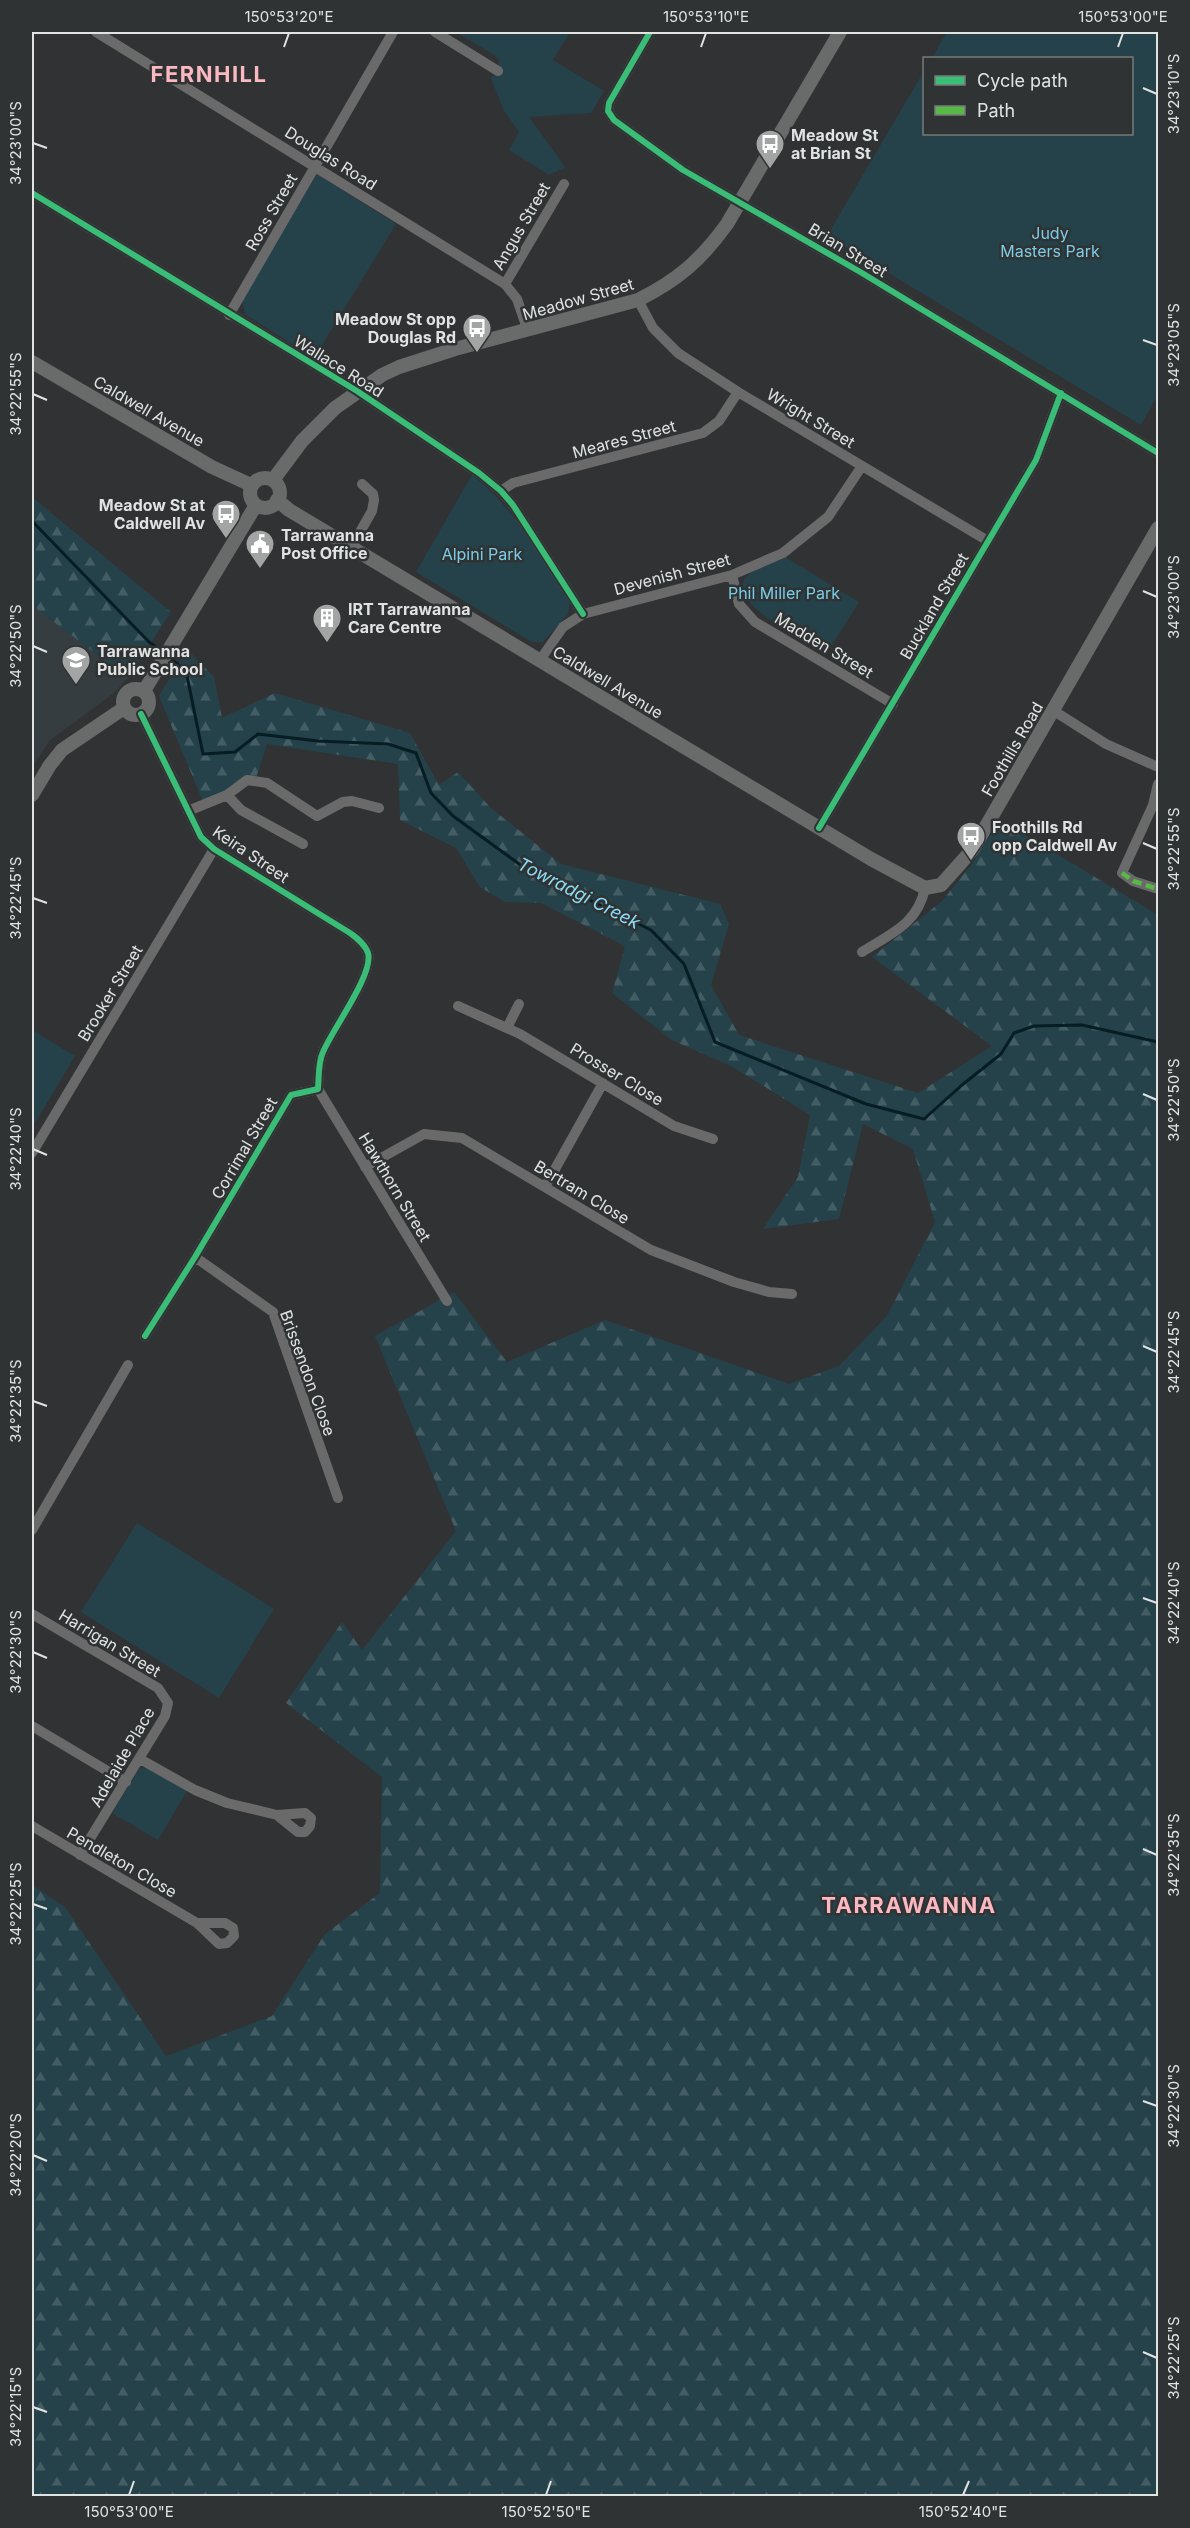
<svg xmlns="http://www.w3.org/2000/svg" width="1190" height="2528" font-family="Inter,sans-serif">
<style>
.built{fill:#353d40}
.green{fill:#25424a}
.forest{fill:url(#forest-firs)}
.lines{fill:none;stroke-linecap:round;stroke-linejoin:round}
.stream{stroke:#061d24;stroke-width:3}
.minor{stroke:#6a6a6a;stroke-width:10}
.major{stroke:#696a6a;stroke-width:14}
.quiet{stroke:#58b947;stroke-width:4.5;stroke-dasharray:9 4.5;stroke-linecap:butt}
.cycleway-casing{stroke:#303334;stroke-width:10}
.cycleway{stroke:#3abd76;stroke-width:6}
.ticks{fill:none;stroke:#e1e3e3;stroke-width:2}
.labels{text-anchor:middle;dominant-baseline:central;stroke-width:5;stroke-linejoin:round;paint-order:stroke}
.poi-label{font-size:16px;font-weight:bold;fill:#e1e3e3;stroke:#303334;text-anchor:start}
.street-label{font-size:16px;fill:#e1e3e3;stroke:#303334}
.park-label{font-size:16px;fill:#7acde7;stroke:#303334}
.water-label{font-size:18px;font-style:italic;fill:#8adcf7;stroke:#303334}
.district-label{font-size:22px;font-weight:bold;letter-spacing:1.5px;fill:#fcb8c0;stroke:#303334}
.neatline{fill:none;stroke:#e1e3e3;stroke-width:2}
.ticks-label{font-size:15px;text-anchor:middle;fill:#e1e3e3}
</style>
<defs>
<pattern id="forest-firs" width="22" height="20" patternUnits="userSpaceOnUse" patternTransform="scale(1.5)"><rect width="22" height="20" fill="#25424a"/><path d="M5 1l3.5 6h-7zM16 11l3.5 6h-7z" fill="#445d64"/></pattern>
</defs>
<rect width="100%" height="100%" fill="#313233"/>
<path class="built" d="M32,601L38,610L128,678L114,693L49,741L32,768Z"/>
<path class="green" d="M455,32H570L553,60L604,91L591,113L529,117L565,167L549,175L509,150L519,132L504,111L491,78L498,71L499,60L493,54Z
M947,32H1158V395L1141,425L827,236L924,71V134H1132V58H932Z
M317,174L396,224L314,358L245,314L242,300Z
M472,475C515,508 540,556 570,602L568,614L543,642H532L416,572Z
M785,557L859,602L826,654C810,644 720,600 747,576C756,568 773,563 785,557Z
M32,1030L75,1056L32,1128Z
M137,1523L274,1609L219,1698L81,1612Z
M148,1768L187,1791L158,1840L112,1813L139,1769Z"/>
<path class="forest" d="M32,497L171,612L128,678L38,610L32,601Z
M187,650L214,677L222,718L275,693L410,733L439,785L458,772L491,808L561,864L720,904L729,924L711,985L739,1035L918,1093L992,1046L872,957L942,901L972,864L1000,820L1158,915V2496H32V1885L65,1907L166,2056L272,2016L325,1934L380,1893L382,1777L286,1703L342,1622L362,1650L456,1531L375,1336L454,1292L507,1362L605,1320L789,1384L839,1366L887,1316L935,1222L913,1149L863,1124L839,1219L763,1229L798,1177L810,1115L733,1067L672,1040L612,993L625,946L541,903L505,902L480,887L456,848L400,820L398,764L267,744L256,778L204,804L159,696Z"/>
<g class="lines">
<path class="stream" d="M32,521L149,642L163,652
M168,657L186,671L203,754L235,752L258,734L318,741L388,744L416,753L431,793L453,816L526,869L651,930L684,964L715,1042L866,1104L924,1119L962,1085L1001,1054L1014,1033L1034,1026L1082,1025L1158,1042"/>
<path class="minor" d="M96,32L505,284L517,299L528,331
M435,32L498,71
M650,32L609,103L608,111L614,120L683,170L862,273L1158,453
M32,193L357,391L479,473L501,491L513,505L583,614
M505,284L564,184
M638,300L653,328L678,353L738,392L988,541
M229,315L393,32
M501,491L513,483L703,433L719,421L738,392
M352,546L372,511L374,500L373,494L362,484
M732,575L739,604L755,622L893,704
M540,660L563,627L583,614L732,575L783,553L828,517L862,466
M1054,711L1106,744L1158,767
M141,714L201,837L214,849L350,933C357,938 365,944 368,953C374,974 332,1030 323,1052C318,1062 319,1077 318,1089L291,1095L195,1257L145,1336
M1158,784L1153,805L1122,873L1133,881L1158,889
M227,795L241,810L303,844
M188,811L227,795L247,780L267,783L317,816L343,802L352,801L379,808
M819,828L1036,460L1061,393
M862,952C890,934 918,924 925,888
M458,1006L520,1034L674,1126L713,1139
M507,1028L519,1004
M318,1089L447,1301
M32,1153L214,849
M365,1167L424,1134L462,1138L651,1250L734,1282L769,1292L792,1294
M545,1187L603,1083
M195,1257L273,1312L338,1498
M32,1530L128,1365
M32,1614L158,1688L168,1703L165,1716L80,1855
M32,1726L126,1782
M140,1759L195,1790L227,1803L277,1815L305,1813L311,1818L310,1826L305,1832H298L277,1815
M32,1826L197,1923L219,1944L227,1943L234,1936L233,1928L225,1923H197"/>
<path class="major" d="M32,362L212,467L251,485
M250 493a15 15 0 1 1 30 0a15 15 0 1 1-30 0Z
M273,480L302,441L335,408L382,375L399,367L455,349L638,300C678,280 701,260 727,224L840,32
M277,500L289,510L871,859L925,888L941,885L973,849L1158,528
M123 702a13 13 0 1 1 26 0a13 13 0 1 1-26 0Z
M144,691L256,505
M32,795L50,765L62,750L124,708"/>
<path class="quiet" d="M1122,873L1133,881L1158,889"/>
<g class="cycleway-casing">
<path id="cycleway" d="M650,32L609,103L608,111L614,120L683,170L862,273L1158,453
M32,193L357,391L479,473L501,491L513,505L583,614
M141,714L201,837L214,849L350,933C357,938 365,944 368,953C374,974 332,1030 323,1052C318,1062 319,1077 318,1089L291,1095L195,1257L145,1336
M819,828L1036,460L1061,393"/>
</g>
<use href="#cycleway" class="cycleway"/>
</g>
<path class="ticks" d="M284,47L289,33M701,47L706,33M1118,47L1123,33M1143,88L1157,94M33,143L47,148M1143,340L1157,345M33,394L47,400M1143,591L1157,597M33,646L47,652M1143,843L1157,849M33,898L47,903M1143,1094L1157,1100M33,1149L47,1155M1143,1346L1157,1352M33,1401L47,1406M1143,1598L1157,1603M33,1652L47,1658M1143,1849L1157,1855M33,1904L47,1909M1143,2101L1157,2106M33,2155L47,2161M1143,2352L1157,2358M33,2407L47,2412M129,2495L134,2481M546,2495L551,2481M963,2495L969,2481"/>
<defs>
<g id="bus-pin" transform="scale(1.5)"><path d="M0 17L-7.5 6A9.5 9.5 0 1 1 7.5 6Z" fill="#a3a5a5" stroke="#303334"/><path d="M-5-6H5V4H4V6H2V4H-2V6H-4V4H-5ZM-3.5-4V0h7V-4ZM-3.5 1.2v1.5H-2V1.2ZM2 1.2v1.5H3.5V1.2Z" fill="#fff"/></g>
<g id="civic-pin" transform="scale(1.5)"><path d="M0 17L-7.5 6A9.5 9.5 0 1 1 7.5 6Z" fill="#a3a5a5" stroke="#303334"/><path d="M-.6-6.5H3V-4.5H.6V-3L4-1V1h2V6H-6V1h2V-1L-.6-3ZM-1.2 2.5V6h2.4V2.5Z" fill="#fff"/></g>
<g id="building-pin" transform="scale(1.5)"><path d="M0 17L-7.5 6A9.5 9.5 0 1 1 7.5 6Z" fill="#a3a5a5" stroke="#303334"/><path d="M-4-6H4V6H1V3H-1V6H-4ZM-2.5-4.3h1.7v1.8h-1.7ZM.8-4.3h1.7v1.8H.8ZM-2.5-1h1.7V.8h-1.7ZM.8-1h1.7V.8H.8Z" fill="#fff"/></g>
<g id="school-pin" transform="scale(1.5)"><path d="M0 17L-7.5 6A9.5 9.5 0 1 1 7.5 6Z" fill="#a3a5a5" stroke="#303334"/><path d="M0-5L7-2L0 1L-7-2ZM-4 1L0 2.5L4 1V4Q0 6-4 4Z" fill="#fff"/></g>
</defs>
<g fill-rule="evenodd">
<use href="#bus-pin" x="770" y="144"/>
<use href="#bus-pin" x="477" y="328"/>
<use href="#bus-pin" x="226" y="514"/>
<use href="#civic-pin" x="260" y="544"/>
<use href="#building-pin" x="327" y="618"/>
<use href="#school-pin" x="76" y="660"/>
<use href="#bus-pin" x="971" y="836"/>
</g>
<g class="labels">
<g class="poi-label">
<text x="791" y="135">Meadow St<tspan x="791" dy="18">at Brian St</tspan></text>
<text x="456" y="319" text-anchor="end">Meadow St opp<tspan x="456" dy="18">Douglas Rd</tspan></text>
<text x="205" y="505" text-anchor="end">Meadow St at<tspan x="205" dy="18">Caldwell Av</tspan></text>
<text x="281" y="535">Tarrawanna<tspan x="281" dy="18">Post Office</tspan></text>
<text x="348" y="609">IRT Tarrawanna<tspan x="348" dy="18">Care Centre</tspan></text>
<text x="97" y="651">Tarrawanna<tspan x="97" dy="18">Public School</tspan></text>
<text x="992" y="827">Foothills Rd<tspan x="992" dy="18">opp Caldwell Av</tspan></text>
</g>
<g class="street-label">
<text transform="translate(331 158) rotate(32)">Douglas Road</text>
<text transform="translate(271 212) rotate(-60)">Ross Street</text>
<text transform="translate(521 226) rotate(-60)">Angus Street</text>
<text transform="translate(848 250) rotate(31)">Brian Street</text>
<text transform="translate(578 299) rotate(-16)">Meadow Street</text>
<text transform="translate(339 366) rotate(32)">Wallace Road</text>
<text transform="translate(149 411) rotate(30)">Caldwell Avenue</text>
<text transform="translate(811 418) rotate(31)">Wright Street</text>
<text transform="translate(624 439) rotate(-15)">Meares Street</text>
<text transform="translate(672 574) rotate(-15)">Devenish Street</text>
<text transform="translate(934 606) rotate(-60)">Buckland Street</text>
<text transform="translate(824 645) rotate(31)">Madden Street</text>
<text transform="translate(608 682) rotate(31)">Caldwell Avenue</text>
<text transform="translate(1012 749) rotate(-60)">Foothills Road</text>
<text transform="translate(251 854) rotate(34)">Keira Street</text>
<text transform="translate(110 993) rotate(-59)">Brooker Street</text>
<text transform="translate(617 1074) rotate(31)">Prosser Close</text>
<text transform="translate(244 1148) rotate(-60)">Corrimal Street</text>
<text transform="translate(395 1187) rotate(59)">Hawthorn Street</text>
<text transform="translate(582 1192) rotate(31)">Bertram Close</text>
<text transform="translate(308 1373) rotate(70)">Brissendon Close</text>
<text transform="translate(110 1643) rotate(31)">Harrigan Street</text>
<text transform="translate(122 1757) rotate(-60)">Adelaide Place</text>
<text transform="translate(122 1862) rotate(30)">Pendleton Close</text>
</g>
<g class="park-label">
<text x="1050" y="233">Judy<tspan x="1050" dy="18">Masters Park</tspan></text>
<text x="482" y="554">Alpini Park</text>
<text x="784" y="593">Phil Miller Park</text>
</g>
<g class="water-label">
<text transform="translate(579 893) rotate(27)">Towradgi Creek</text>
</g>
<g class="district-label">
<text x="209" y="74">FERNHILL</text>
<text x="909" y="1905">TARRAWANNA</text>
</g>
</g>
<rect width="1190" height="2528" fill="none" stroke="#303334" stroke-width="66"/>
<rect x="923" y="57" width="210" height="78" fill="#303334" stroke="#77797a" stroke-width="1.5"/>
<rect x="935" y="76" width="30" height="9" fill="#3abd76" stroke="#77797a" stroke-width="1.5"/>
<text x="977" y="87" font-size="18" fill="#e1e3e3">Cycle path</text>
<rect x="935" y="106" width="30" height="9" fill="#58b947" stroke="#77797a" stroke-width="1.5"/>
<text x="977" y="117" font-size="18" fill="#e1e3e3">Path</text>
<rect x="33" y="33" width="1124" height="2462" class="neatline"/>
<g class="ticks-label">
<text x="289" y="22">150°53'20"E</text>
<text x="706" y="22">150°53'10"E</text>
<text x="1123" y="22">150°53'00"E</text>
<text transform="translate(1174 94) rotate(-90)" y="5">34°23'10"S</text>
<text transform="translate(16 143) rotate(-90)" y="5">34°23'00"S</text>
<text transform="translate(1174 345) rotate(-90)" y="5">34°23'05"S</text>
<text transform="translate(16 394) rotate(-90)" y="5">34°22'55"S</text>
<text transform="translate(1174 597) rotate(-90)" y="5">34°23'00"S</text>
<text transform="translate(16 646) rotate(-90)" y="5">34°22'50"S</text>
<text transform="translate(1174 849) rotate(-90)" y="5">34°22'55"S</text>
<text transform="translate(16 898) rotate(-90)" y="5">34°22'45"S</text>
<text transform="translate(1174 1100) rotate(-90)" y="5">34°22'50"S</text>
<text transform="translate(16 1149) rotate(-90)" y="5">34°22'40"S</text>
<text transform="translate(1174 1352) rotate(-90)" y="5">34°22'45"S</text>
<text transform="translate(16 1401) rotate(-90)" y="5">34°22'35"S</text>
<text transform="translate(1174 1603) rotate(-90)" y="5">34°22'40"S</text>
<text transform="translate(16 1652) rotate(-90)" y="5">34°22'30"S</text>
<text transform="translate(1174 1855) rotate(-90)" y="5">34°22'35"S</text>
<text transform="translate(16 1904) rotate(-90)" y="5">34°22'25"S</text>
<text transform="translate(1174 2106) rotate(-90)" y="5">34°22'30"S</text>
<text transform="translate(16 2155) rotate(-90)" y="5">34°22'20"S</text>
<text transform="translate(1174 2358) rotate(-90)" y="5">34°22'25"S</text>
<text transform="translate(16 2407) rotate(-90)" y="5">34°22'15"S</text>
<text x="129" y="2517">150°53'00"E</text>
<text x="546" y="2517">150°52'50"E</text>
<text x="963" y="2517">150°52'40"E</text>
</g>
</svg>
